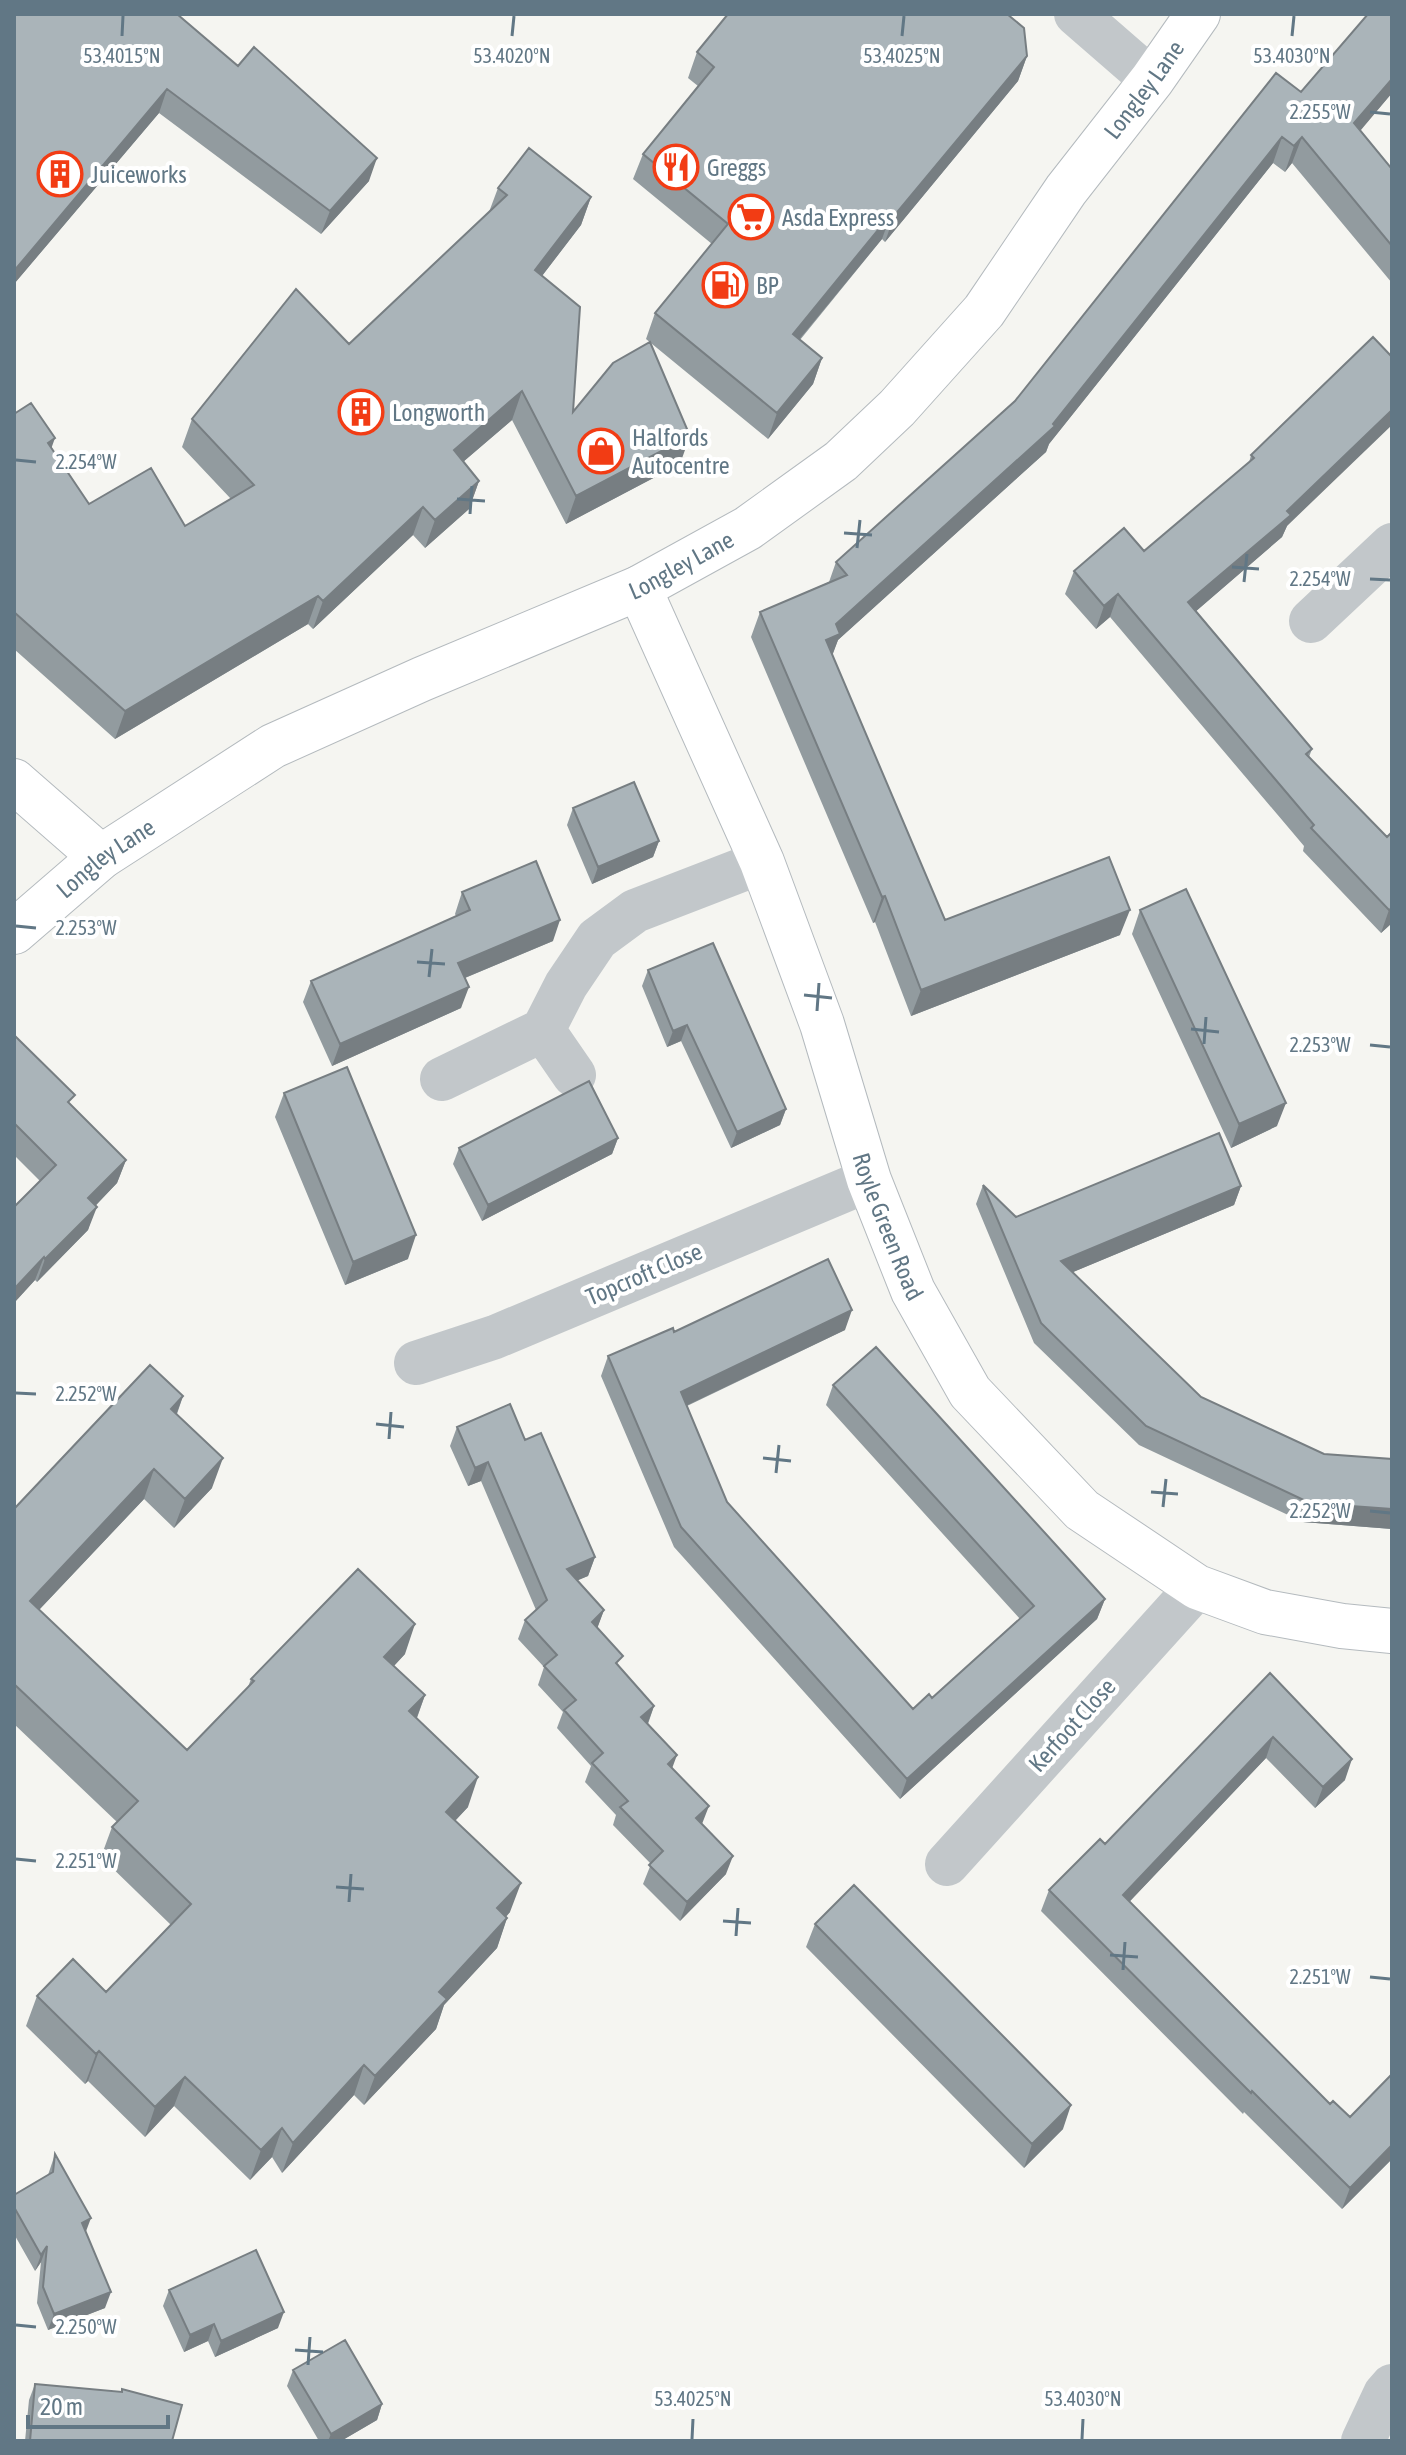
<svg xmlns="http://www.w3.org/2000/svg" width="1406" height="2455" font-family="'Asap Condensed',sans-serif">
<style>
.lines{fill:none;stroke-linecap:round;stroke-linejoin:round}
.secondary-casing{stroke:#b4babe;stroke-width:46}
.street{stroke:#c2c7ca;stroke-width:44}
.secondary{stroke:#fff;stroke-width:44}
.wall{fill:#929b9f}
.shaded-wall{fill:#777e82}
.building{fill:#aab4b9;stroke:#777e82;stroke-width:2}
.ticks{fill:none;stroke:#617785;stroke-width:3}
.labels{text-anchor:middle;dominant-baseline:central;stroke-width:8;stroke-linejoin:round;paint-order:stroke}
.street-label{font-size:24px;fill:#617785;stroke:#fff}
.poi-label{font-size:24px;fill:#617785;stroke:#fff;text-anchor:start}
.ticks-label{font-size:20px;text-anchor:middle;fill:#617785;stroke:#fff;stroke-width:8;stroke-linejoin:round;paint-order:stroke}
</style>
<rect width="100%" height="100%" fill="#f5f5f1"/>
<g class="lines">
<g class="secondary-casing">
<g id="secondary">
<path id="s1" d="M639,588L762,862L822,1024L869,1180L913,1291L970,1392L1082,1510L1197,1587L1265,1612L1342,1626L1392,1631"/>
<path d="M14,781L101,857"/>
<path id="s2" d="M14,932L101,857L273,746L422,679L639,588L748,528L841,461L897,408L984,311L1066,190L1152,80L1198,14"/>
</g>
</g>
<path class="street" d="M1076,14L1152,80
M1311,621L1392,545
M543,1030L574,1075
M442,1079L543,1030L566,985L597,939L635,911L762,862
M416,1363L495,1337L869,1180
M947,1864L1197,1587
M1363,2441L1385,2394L1392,2386"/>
<use href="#secondary" class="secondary"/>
</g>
<path class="wall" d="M14,14L369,181L321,234L159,113L14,284Z
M1392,14V93L1360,130L1392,169V283L1292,163L1285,172L1273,163L1049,444L1046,452L838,640L832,655L945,920L1120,935L911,1016L875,922L873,923L751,637L760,612L829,582L836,562L1015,401L1301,92Z
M697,52L1027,56L1018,81L885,242L882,239L800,340L822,358L813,384L768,439L646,339L655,313L712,244L633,179L643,154L698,86L688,78Z
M498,188L591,197L581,225L542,276L573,412L680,464L566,524L512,420L463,462L479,481L469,509L425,548L413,535L313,629L308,624L115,739L14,649V414L52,448L89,504L185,526L231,499L182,447L192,419L349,344L489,212Z
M1373,337L1282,537L1196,611L1312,749L1309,757L1387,837L1392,832V923L1381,933L1303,851L1304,846L1110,617L1096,629L1065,594L1074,571L1144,551L1249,463L1251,455Z
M573,808L659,841L653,857L592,884L567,825Z
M462,892L553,941L465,978L461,1008L332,1066L303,1002L311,981L456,916L455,914Z
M1140,910L1277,1126L1231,1148L1132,934Z
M648,970L786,1109L780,1125L731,1148L681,1041L667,1047L642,986Z
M14,1035L71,1105L126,1160L117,1183L95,1206L88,1230L37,1282L35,1280L14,1303V1207L40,1181L14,1155Z
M284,1093L408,1259L345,1285L275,1117Z
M618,1138L612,1154L482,1221L453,1164L459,1148Z
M983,1185L1016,1217L1241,1186L1234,1205L1073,1272L1201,1397L1324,1454L1392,1459V1529L1303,1522L1139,1445L1034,1343L976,1204Z
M845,1330L687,1406L727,1502L913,1709L932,1698L1020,1619L826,1405L833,1385L1105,1599L1097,1619L900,1799L674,1547L601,1376L608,1356L674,1332Z
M183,1396L177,1414L212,1488L174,1528L144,1499L39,1610L187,1750L248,1687L251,1679L405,1654L394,1666L425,1695L417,1718L468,1807L455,1821L510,1912L506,1917L507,1918L497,1948L444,2005L436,2029L364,2105L354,2095L282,2173L272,2157L250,2180L174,2106L145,2137L88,2081L85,2084L26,2026L37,1996L106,1992L171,1925L101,1857L112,1827L117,1822L14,1724V1509Z
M457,1427L525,1440L595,1557L588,1576L577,1580L604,1610L597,1628L619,1666L654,1706L648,1724L702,1824L726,1874L680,1921L643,1884L651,1864L613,1825L616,1815L585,1782L591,1766L557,1728L563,1712L538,1685L544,1667L518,1639L525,1620L536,1610L481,1481L468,1486L450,1446Z
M1270,1673L1345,1780L1315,1808L1266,1758L1129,1902L1330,2104L1350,2117L1392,2074V2159L1342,2209L1244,2112L1243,2114L1041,1911L1049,1890L1105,1844Z
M815,1924L1063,2129L1024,2168L806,1947Z
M55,2154L86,2232L105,2308L48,2330L37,2303L41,2262L35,2271L14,2234V2195L48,2175Z
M169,2290L278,2328L215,2357L208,2341L184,2352L163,2306Z
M293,2370L382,2404L377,2420L341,2441H319L287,2386Z
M35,2384L172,2441H25L29,2400Z"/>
<path class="shaded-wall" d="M1027,56L1018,81L885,242L894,216Z
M1392,79V93L1345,149L1354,123Z
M167,89L159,113L14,284V271Z
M1282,137L1273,163L1049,444L1046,452L838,640L831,659L826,640L836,624L1053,424Z
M1302,137L1292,163L1285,172L1294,146Z
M377,158L369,181L321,234L330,211Z
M591,197L581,225L525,298L535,270Z
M891,214L882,239L783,359L793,334Z
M822,358L813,384L768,439L777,413Z
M522,391L512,420L443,479L454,450Z
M1392,410V425L1287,526L1282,537L1180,625L1188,602L1287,511Z
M690,436L680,464L566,524L576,496Z
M55,438L45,466L48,443Z
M479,481L469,509L425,548L435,520Z
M423,507L413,535L313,629L323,601Z
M1118,594L1110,617L1096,629L1104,606Z
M318,596L308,624L115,739L125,711Z
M659,841L653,857L592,884L598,867Z
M885,896L875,922L873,923L882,897Z
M1392,908V923L1381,933L1389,910Z
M1130,910L1120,935L911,1016L921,990Z
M560,920L553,941L450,984L458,963Z
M469,987L461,1008L332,1066L340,1044Z
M687,1025L681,1041L667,1047L673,1031Z
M1286,1103L1277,1126L1231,1148L1239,1124Z
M786,1109L780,1125L731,1148L737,1132Z
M618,1138L612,1154L482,1221L488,1205Z
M126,1160L117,1183L80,1222L88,1198Z
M1241,1186L1234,1205L1054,1280L1061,1261Z
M97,1207L88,1230L37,1282L45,1259Z
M416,1235L408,1259L345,1285L353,1262Z
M44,1257L35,1280L14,1303V1289Z
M852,1310L845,1330L673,1412L681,1392Z
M183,1396L172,1426L171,1409Z
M223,1458L212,1488L174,1528L185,1499Z
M488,1462L481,1481L468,1486L475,1468Z
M154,1469L144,1499L19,1631L30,1601Z
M1310,1503L1392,1509V1529L1303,1522Z
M595,1557L588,1576L560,1588L567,1569Z
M1105,1599L1097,1619L900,1799L907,1779Z
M604,1610L597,1629L592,1622Z
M415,1624L405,1654L374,1687L384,1657Z
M425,1695L414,1725L409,1711Z
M654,1706L647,1725L641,1717Z
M1273,1737L1266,1758L1115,1917L1123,1895Z
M677,1755L670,1774L668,1764Z
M1352,1759L1345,1780L1315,1808L1323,1787Z
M478,1777L468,1807L435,1842L446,1812Z
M709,1806L702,1824L696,1818Z
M733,1856L726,1874L680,1921L687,1902Z
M521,1883L510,1912L486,1938L497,1908Z
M507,1918L497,1948L444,2005L436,2029L364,2105L375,2076L439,1992Z
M99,2051L88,2081L85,2084L96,2054Z
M364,2065L354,2095L282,2173L293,2143Z
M185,2077L174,2106L145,2137L155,2107Z
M1071,2105L1063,2129L1024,2168L1032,2144Z
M282,2128L272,2157L250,2180L261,2150Z
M1392,2145V2159L1342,2209L1350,2188Z
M91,2218L85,2234L82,2223Z
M47,2246L41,2262L35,2271L41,2255Z
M111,2292L105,2308L48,2330L54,2314Z
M284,2312L278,2328L215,2357L221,2341Z
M214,2324L208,2341L184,2352L190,2335Z
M382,2404L377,2420L341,2441H328L331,2434Z"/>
<path class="building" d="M14,14H177L238,66L254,47L377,158L330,211L167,89L14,271Z
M728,14H1007L1024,28L1027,56L894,216L891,214L793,334L822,358L777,413L655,313L728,224L643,154L714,67L697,52Z
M1368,14H1392V79L1354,123L1392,169V246L1302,137L1294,146L1282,137L1053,424L1055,426L836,624L840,634L826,640L945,920L1109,857L1130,910L921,990L885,896L882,897L760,612L847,575L836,562L1015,401L1276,73L1301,92Z
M529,148L591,197L535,270L580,307L573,412L613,363L650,342L690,436L576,496L522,391L454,450L479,481L435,520L423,507L323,601L318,596L125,711L14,612V414L31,403L55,438L48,443L89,504L151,468L185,526L254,485L192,419L296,289L349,344L507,195L498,188Z
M1373,337L1392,357V410L1287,511L1291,515L1188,602L1312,749L1306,754L1387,837L1392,832V908L1389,910L1311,828L1314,825L1118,594L1104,606L1074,571L1124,528L1144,551L1254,458L1251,455Z
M634,782L659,841L598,867L573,808Z
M536,861L560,920L458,963L469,987L340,1044L311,981L470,910L462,892Z
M1186,889L1286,1103L1239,1124L1140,910Z
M713,943L786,1109L737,1132L687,1025L673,1031L648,970Z
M14,1035L75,1095L68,1102L126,1160L88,1198L97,1207L45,1259L44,1257L14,1289V1207L56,1165L14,1123Z
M347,1067L416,1235L353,1262L284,1093Z
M589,1081L618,1138L488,1205L459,1148Z
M1219,1133L1241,1186L1061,1261L1201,1397L1324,1454L1392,1459V1509L1310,1503L1146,1426L1041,1323L983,1185L1016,1217Z
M828,1259L852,1310L681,1392L727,1502L913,1709L929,1694L932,1698L1034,1606L833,1385L876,1347L1105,1599L907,1779L681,1527L608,1356L673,1328L674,1332Z
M150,1365L183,1396L171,1409L223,1458L185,1499L154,1469L30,1601L187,1750L254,1681L251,1679L358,1569L415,1624L384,1657L425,1695L409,1711L478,1777L446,1812L521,1883L497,1908L507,1918L439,1992L447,1999L375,2076L364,2065L293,2143L282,2128L261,2150L185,2077L155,2107L99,2051L96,2054L37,1996L73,1959L106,1992L191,1904L112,1827L138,1801L14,1684V1509Z
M510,1404L525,1440L541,1433L595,1557L567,1569L604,1610L592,1622L623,1656L616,1663L654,1706L641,1717L677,1755L668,1764L709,1806L696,1818L733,1856L687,1902L649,1865L663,1851L620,1807L628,1801L592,1763L603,1753L564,1710L576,1700L544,1666L557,1655L525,1620L547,1600L488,1462L475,1468L457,1427Z
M1270,1673L1352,1759L1323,1787L1273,1737L1123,1895L1330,2104L1333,2101L1350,2117L1392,2074V2145L1350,2188L1252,2091L1251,2093L1049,1890L1100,1839L1105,1844Z
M854,1885L1071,2105L1032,2144L815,1924Z
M55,2154L91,2218L82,2223L111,2292L54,2314L43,2287L47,2246L41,2255L14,2207V2195L53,2172Z
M256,2250L284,2312L221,2341L214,2324L190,2335L169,2290Z
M345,2340L382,2404L331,2434L293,2370Z
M35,2384L122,2392V2389L182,2405L172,2441H30Z"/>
<path class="ticks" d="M122,36L123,16M512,36L514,16M902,36L904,16M1292,36L1294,16M1370,112L1390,114M16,460L36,462M457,499L485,501M470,514L472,486M844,533L872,535M857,548L860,520M1232,567L1259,569M1370,579L1390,580M1244,582L1247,554M16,926L36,928M417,962L445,964M429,977L432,949M804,995L832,998M817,1011L819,983M1191,1029L1219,1032M1204,1044L1206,1017M1370,1045L1390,1047M16,1393L36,1394M376,1424L404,1427M389,1439L391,1412M763,1458L791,1461M776,1473L779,1445M1151,1492L1178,1494M1163,1507L1166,1479M1370,1511L1390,1513M16,1859L36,1861M336,1887L364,1889M349,1902L351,1874M723,1921L751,1923M736,1936L738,1908M1110,1955L1138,1957M1123,1970L1125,1942M1370,1977L1390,1979M16,2325L36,2327M295,2350L323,2352M308,2365L310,2337M692,2439L693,2419M1082,2439L1083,2419"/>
<defs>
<g id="restaurant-ring" transform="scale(2.3)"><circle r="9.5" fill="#fff" stroke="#f23c14" stroke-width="1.5"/><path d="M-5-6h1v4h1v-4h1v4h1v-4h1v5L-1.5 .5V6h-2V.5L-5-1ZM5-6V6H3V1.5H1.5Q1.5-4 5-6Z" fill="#f23c14"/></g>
<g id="building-ring" transform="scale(2.3)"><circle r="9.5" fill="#fff" stroke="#f23c14" stroke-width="1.5"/><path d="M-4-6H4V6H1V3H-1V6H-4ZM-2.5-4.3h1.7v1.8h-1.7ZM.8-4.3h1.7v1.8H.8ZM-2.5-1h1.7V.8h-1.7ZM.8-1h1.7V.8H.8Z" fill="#f23c14"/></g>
<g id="supermarket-ring" transform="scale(2.3)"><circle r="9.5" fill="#fff" stroke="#f23c14" stroke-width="1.5"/><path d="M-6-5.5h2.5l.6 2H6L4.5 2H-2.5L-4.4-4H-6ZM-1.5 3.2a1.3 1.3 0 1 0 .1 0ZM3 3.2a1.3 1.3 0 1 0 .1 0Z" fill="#f23c14"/></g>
<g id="fuel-ring" transform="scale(2.3)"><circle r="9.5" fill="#fff" stroke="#f23c14" stroke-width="1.5"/><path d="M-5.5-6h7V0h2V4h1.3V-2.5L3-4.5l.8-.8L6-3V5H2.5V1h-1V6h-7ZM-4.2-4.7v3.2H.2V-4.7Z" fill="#f23c14"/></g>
<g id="shop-ring" transform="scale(2.3)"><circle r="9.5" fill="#fff" stroke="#f23c14" stroke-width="1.5"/><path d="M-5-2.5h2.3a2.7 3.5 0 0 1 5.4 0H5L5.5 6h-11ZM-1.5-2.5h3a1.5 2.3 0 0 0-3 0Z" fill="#f23c14"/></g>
</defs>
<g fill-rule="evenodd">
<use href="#restaurant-ring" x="676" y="167"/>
<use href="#building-ring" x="60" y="174"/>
<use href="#supermarket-ring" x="751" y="217"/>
<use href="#fuel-ring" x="725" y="285"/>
<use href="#building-ring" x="361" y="412"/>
<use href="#shop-ring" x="601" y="451"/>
</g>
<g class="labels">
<g class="street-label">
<text stroke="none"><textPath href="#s2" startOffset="1438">Longley Lane</textPath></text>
<text stroke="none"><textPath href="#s2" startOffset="766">Longley Lane</textPath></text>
<text stroke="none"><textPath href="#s2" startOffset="118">Longley Lane</textPath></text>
<text stroke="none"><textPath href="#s1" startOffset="686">Royle Green Road</textPath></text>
<text transform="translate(644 1274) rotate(-23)">Topcroft Close</text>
<text transform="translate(1072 1725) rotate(-48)">Kerfoot Close</text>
</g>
<g class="poi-label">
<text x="707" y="167">Greggs</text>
<text x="91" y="174">Juiceworks</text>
<text x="782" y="217">Asda Express</text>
<text x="756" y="285">BP</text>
<text x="392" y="412">Longworth</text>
<text x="632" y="437">Halfords<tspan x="632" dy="28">Autocentre</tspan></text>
</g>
</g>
<g class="ticks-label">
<text x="122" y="63">53.4015°N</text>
<text x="512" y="63">53.4020°N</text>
<text x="902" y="63">53.4025°N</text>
<text x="1292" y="63">53.4030°N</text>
<text x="1320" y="119">2.255°W</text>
<text x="86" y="469">2.254°W</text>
<text x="1320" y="586">2.254°W</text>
<text x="86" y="935">2.253°W</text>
<text x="1320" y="1052">2.253°W</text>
<text x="86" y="1401">2.252°W</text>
<text x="1320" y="1518">2.252°W</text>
<text x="86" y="1868">2.251°W</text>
<text x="1320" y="1984">2.251°W</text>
<text x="86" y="2334">2.250°W</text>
<text x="693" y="2406">53.4025°N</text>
<text x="1083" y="2406">53.4030°N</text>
</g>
<rect width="1406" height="2455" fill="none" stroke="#617785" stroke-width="32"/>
<path d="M28 2415v12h140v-12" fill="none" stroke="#617785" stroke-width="4"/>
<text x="40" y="2415" font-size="24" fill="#617785" stroke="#ffffff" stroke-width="6" paint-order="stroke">20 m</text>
</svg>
